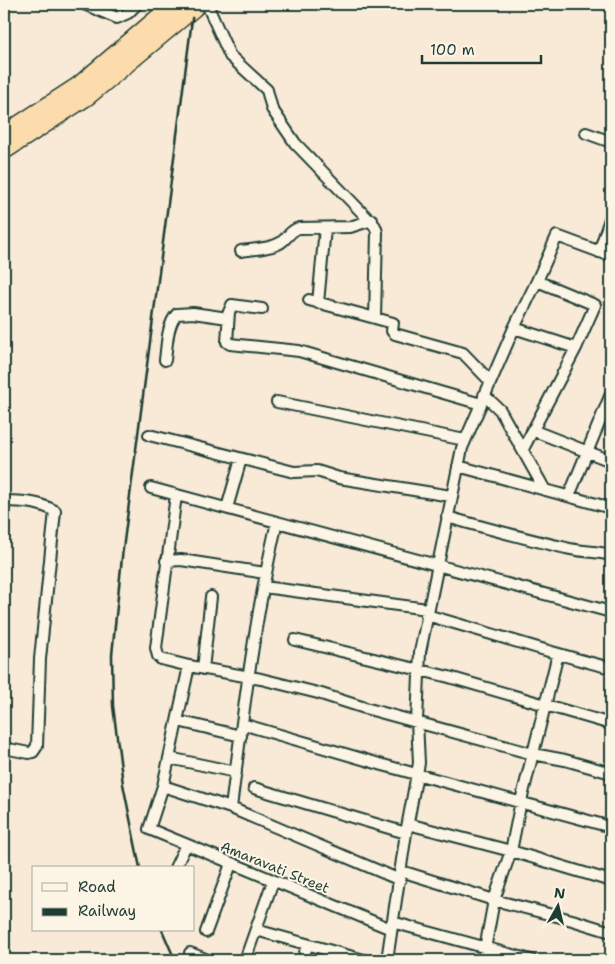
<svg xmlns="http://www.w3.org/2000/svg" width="615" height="964" font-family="'Shantell Sans',sans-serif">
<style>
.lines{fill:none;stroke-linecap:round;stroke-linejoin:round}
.street-casing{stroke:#1f3d34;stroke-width:14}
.highway-casing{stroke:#1f3d34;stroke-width:21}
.street{stroke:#fcf5e5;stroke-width:10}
.highway{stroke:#fcdcac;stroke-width:18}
.rail{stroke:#1f3d34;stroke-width:2.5}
.highway-bridge-casing{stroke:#1f3d34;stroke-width:21;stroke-linecap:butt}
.highway-bridge{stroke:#fcdcac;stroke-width:18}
.labels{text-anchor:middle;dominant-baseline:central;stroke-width:4;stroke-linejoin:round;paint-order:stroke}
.street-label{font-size:14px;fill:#1f3d34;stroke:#fcf5e5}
</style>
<rect width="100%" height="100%" fill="#f9ead7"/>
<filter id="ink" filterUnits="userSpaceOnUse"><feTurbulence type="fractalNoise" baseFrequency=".02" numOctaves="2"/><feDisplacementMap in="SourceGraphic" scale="10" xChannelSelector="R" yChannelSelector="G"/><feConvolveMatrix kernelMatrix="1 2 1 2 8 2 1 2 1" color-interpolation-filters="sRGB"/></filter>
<g filter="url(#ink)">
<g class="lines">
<g class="street-casing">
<path id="street" d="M84,4L117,18L128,13L137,4
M210,4L209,9L230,56L267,90L272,109L295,143L375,226L377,232L375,318L393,323L392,331L395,334L463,353L490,381
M586,133L611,142
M241,251C253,249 270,249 280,243C288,238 290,230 299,228L350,227L372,220
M599,252L611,216
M309,300L375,318
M318,303L325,228
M262,309L232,305L229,312L227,342L230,344L299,351L481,404
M514,328L576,348
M165,360C167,345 167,325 177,314L193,313L228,318
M484,395L500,410L545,490
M277,402L465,440
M532,430L611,461
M149,435L294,472L317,471L339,478L451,496
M523,449L576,348L595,305L537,281
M458,466L611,508
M151,488L611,612
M176,495L156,648L158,656L161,659L189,666L261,679L318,693L365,708L533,754L565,760L611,773
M569,496L611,394
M4,501C25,502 36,501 55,511L40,659L37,746L33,752L29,753L4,748
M227,508L241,459
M447,517C486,528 526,539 566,548C581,552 596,551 611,555
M277,522C255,616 243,713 231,808L400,880
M166,561L181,560L265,573
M264,587L427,609
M426,615C488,632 549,653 611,668
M295,640L449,677L611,724
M189,666L163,786L149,829L391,929
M203,669L211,597
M178,721L241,736
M242,724L383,765L611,827
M169,758L236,772
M163,786L231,808
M254,788L406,833
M408,824L511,851L521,801L558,654
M175,868L186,845
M401,871L494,900L511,851L611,881
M392,922L531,960
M256,930L364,960
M206,932L231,864
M190,953L208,960
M245,960L273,881
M303,960L307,945
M387,960L406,833L419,763L417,721L420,652L462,448L514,328L537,281L557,236L611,256
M483,960L494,900L572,920L611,932"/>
</g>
<g class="highway-casing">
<path id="highway" d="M4,135L79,86L175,4
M4,150L87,96L193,8"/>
</g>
<use href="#street" class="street"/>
<use href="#highway" class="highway"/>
<path class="rail" d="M140,868L123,784L113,706L112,655L122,557L194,4
M162,930L175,960"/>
<g class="highway-bridge-casing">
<path id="highway-bridge" d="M193,8L197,4"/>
</g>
<use href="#highway-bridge" class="highway-bridge"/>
</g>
</g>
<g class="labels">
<g class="street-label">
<text transform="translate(275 867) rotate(22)">Amaravati Street</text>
</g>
</g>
<rect width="615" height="964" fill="none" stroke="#fcf5e5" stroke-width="20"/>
<rect x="10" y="10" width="595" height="944" fill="none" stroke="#1f3d34" stroke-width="2" filter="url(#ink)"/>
<rect x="32" y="866" width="162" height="65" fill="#fcf5e5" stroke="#a4ab9e"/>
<rect x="42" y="883" width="25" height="8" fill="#fcf5e5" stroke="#a4ab9e"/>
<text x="78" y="892" font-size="15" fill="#1f3d34">Road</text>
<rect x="42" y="908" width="25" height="8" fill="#1f3d34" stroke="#a4ab9e"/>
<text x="78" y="916" font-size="15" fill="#1f3d34">Railway</text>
<g transform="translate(558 906) rotate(8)" stroke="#fcf5e5" stroke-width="4" paint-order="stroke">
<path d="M0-4L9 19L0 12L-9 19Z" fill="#1f3d34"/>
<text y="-8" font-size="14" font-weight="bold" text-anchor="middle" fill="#1f3d34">N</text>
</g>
<path d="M422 55v8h119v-8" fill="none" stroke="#1f3d34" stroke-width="2.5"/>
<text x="430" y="55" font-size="15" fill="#1f3d34" stroke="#fcf5e5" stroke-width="4" paint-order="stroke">100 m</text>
</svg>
